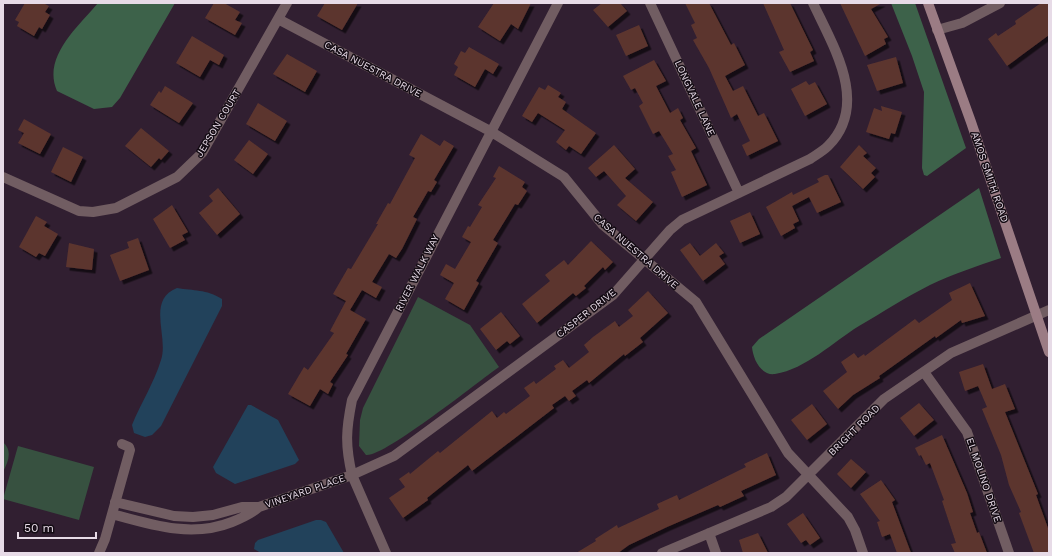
<svg xmlns="http://www.w3.org/2000/svg" width="1052" height="556" font-family="'Work Sans',sans-serif">
<style>
.green{fill:#375140}
.forest{fill:#3d624a}
.water{fill:#22425b}
.building{fill:#5c352f;filter:url(#shadow)}
.lines{fill:none;stroke-linecap:round;stroke-linejoin:round}
.street{stroke:#715d62;stroke-width:10}
.secondary{stroke:#9b7c84;stroke-width:10}
.labels{text-anchor:middle;dominant-baseline:central;stroke-width:3;stroke-linejoin:round;paint-order:stroke}
.street-label{font-size:10px;fill:#e7dbe7;stroke:#140c14}
</style>
<defs>
<filter id="shadow"><feDropShadow dx="3.5" dy="3.5" stdDeviation="0" flood-color="#0009"/></filter>
</defs>
<rect width="100%" height="100%" fill="#311f31"/>
<path class="green" d="M418,297L470,325L499,367C479,381 383,458 366,455L359,446L360,420L363,408Z
M3,442C13,451 8,462 3,472Z
M18,446L94,467L79,520L3,499Z"/>
<path class="forest" d="M98,3H175L120,98L112,107L94,109L57,91C42,57 78,27 98,3Z
M891,3H915L966,148L927,176L924,175L922,168L924,92L912,56Z
M979,188L1001,258C977,266 953,274 930,285C906,297 883,312 859,326C833,342 806,369 775,374C761,376 753,359 752,347L759,339Z"/>
<path class="water" d="M177,288C194,291 206,289 222,299V306L161,426L152,435L145,437L134,433L132,425C141,403 154,383 161,360C169,337 146,300 177,288Z
M248,405H251L278,420L299,460L295,464L235,484L216,473L213,467Z
M316,520H321L326,522L344,553H261L254,549L255,543L258,540Z"/>
<path class="building" d="M25,3H43L49,6L45,12L50,15L42,29L39,27L34,36L17,26L19,22L15,20Z
M214,3H224L240,12L235,20L242,23L235,35L205,18Z
M325,3H358L342,30L317,16Z
M494,3H531L518,29L511,24L500,41L478,27Z
M602,3H620L627,11L608,27L593,10Z
M685,3H709L731,45L734,43L745,65L725,76L733,91L743,86L758,116L764,113L778,141L747,156L742,145L750,141L737,114L731,118L709,68L693,40L697,38L691,25L695,23Z
M763,3H790L813,50L810,52L814,61L790,72L779,52L784,50Z
M840,3H882L871,9L888,37L884,39L886,44L865,56Z
M1041,3H1049V35L1007,66L988,39L996,33L998,36L1016,24L1015,21Z
M639,25L648,46L626,56L616,35Z
M192,36L224,55L219,65L210,60L200,77L176,63Z
M469,47L499,64L493,74L485,69L475,87L454,75L458,67L454,64L461,51L465,53Z
M287,54L317,71L305,92L273,74Z
M896,57L903,83L877,91L867,65Z
M654,60L666,81L656,86L670,113L678,108L683,118L680,120L696,148L691,151L707,185L682,197L671,172L676,170L668,156L673,154L659,131L653,134L639,106L643,103L635,88L631,90L623,76Z
M806,81L809,85L815,82L827,104L805,116L791,89Z
M548,85L561,93L558,97L566,102L562,109L596,133L581,154L569,146L566,150L556,142L565,130L538,113L532,122L522,116L539,87L545,90Z
M165,86L193,103L179,123L150,105L159,91L161,93Z
M258,103L287,121L275,141L246,124Z
M881,106L902,112L895,134L891,133L889,139L866,132L874,108L882,111Z
M24,119L51,134L40,154L18,143L24,133L18,130Z
M141,128L169,151L161,160L159,158L151,167L125,146Z
M421,134L440,146L444,140L454,146L434,180L437,182L431,192L428,191L413,217L417,219L402,249L396,258L389,254L372,282L382,287L376,298L362,290L350,310L366,319L346,354L348,355L330,382L333,384L328,394L320,389L310,406L288,394L304,367L308,370L334,333L330,331L346,301L333,294L348,268L351,269L378,224H376L388,203L390,204L415,158L409,155Z
M249,140L268,154L253,174L234,160Z
M614,145L635,169L625,178L653,202L636,221L617,205L626,196L604,171L596,177L588,168Z
M859,145L867,153L863,156L876,168L871,173L875,177L863,189L840,167Z
M63,147L83,157L71,182L51,172Z
M499,166L525,182L522,187L527,191L518,205L515,204L493,240L498,243L476,281L479,283L464,310L445,299L454,283L440,275L446,264L455,269L471,242L462,237L468,226L470,227L482,207L478,205L496,178L493,177Z
M825,175H828L841,202L817,213L809,197L792,206L799,221L793,224L795,228L781,236L766,207L792,192L793,195L819,182L817,179Z
M218,188L240,214L217,235L199,213L213,201L209,196Z
M172,205L188,232L182,235L185,240L170,248L153,219Z
M750,212L760,234L740,243L730,221Z
M36,216L47,222L44,226L58,234L45,256L39,253L36,257L19,247Z
M138,238L149,270L120,281L110,255L129,248L127,242Z
M591,241L613,262L605,270L603,267L584,286L586,288L576,296L573,293L537,323L522,304L550,281L545,275L564,260L568,265Z
M69,243L94,249L92,270L66,267Z
M690,243L700,256L716,243L724,253L719,256L725,264L703,281L680,250Z
M970,283L985,316L962,323L961,320L936,338L935,336L879,376L880,378L853,395L838,409L823,391L847,372L841,362L854,353L858,358L864,354L865,356L915,319L919,323L952,300L949,293Z
M648,291L668,313L640,338L643,342L625,356L624,354L589,383L587,380L572,391L576,396L569,401L565,396L552,405L554,408L472,471L468,465L427,498L428,500L403,518L389,498L405,487L399,479L409,472L410,474L438,451L440,453L492,411L497,418L504,412L506,414L530,396L524,388L534,381L536,384L556,369L554,366L563,360L569,368L589,352L584,345L593,337L615,321L619,327L633,316L628,310Z
M501,312L520,336L510,344L507,341L496,350L480,329Z
M983,364L992,389L1005,384L1015,409L1005,412L1038,494L1036,495L1049,531V553H1034L1019,513L1021,512L1009,485L1001,455L982,409L987,407L978,386L965,391L959,372Z
M919,403L934,420L914,436L900,418Z
M812,404L827,424L807,440L791,420Z
M942,435L967,493L973,512L970,513L977,533L979,532L987,553H955L951,544L956,543L942,501L944,500L930,463L926,465L921,455L919,456L915,448Z
M767,453L776,475L741,491L744,496L720,507L718,505L667,527L629,545L618,553H576L596,541L595,539L617,525L618,528L659,509L657,504L677,495L679,500L746,467L744,464Z
M851,459L866,472L851,488L837,474Z
M881,480L895,500L892,502L911,553H897L890,534L882,537L877,522L880,521L860,494Z
M803,513L820,538L810,545L806,540L801,543L787,524Z
M758,533L768,553H743L739,540Z"/>
<g class="lines">
<path class="street" d="M650,3L739,193
M278,19L490,131L564,177L603,225L696,302L788,453L848,517L855,530L863,553
M937,30L962,23L1000,3
M3,177L79,211L93,212L116,208L177,177L202,153L287,3
M924,372L967,432L1009,553
M115,502L174,516L193,517L213,515L242,507H259L352,475L394,456L613,295L670,230L682,220L810,159C816,155 823,151 828,146C870,104 833,46 813,3
M112,514C152,525 192,538 232,522C242,518 251,514 259,507
M709,533L716,553
M99,553L105,539L130,450L129,447L122,444
M386,553L352,475C345,444 346,430 352,400L558,3
M662,553L771,507L786,497L884,399L951,353L1049,310"/>
<path class="secondary" d="M928,3L971,122L1049,352"/>
</g>
<g class="labels">
<g class="street-label">
<text transform="translate(373 69) rotate(28)">CASA NUESTRA DRIVE</text>
<text transform="translate(695 98) rotate(65)">LONGVALE LANE</text>
<text transform="translate(218 123) rotate(-59)">JEPSON COURT</text>
<text transform="translate(990 177) rotate(71)">AMOS SMITH ROAD</text>
<text transform="translate(636 251) rotate(41)">CASA NUESTRA DRIVE</text>
<text transform="translate(417 273) rotate(-63)">RIVER WALK WAY</text>
<text transform="translate(586 313) rotate(-38)">CASPER DRIVE</text>
<text transform="translate(854 430) rotate(-45)">BRIGHT ROAD</text>
<text transform="translate(984 480) rotate(71)">EL MOLINO DRIVE</text>
<text transform="translate(305 491) rotate(-19)">VINEYARD PLACE</text>
</g>
</g>
<rect width="1052" height="556" fill="none" stroke="#e7dbe7" stroke-width="8"/>
<path d="M18 532v6h78v-6" fill="none" stroke="#e7dbe7" stroke-width="2"/>
<text x="24" y="532" font-size="12" fill="#e7dbe7" stroke="#140c14" stroke-width="3" paint-order="stroke">50 m</text>
</svg>
